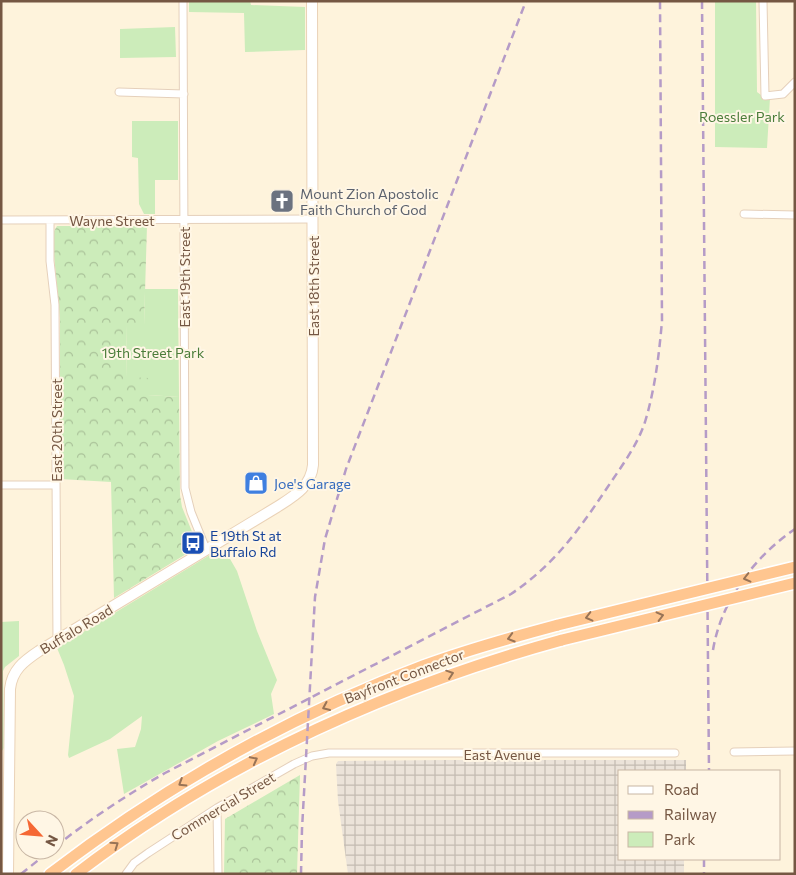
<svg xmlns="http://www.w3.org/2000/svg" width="796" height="875" font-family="Commissioner,sans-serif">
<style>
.industrial{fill:url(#industrial-grid)}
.green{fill:#ccecba}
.forest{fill:url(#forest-crowns)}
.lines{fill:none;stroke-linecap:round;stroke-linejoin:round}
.minor-casing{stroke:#e5d0bb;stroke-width:9}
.secondary-casing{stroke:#ead2b7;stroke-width:12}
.trunk-casing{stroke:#fff;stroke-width:14}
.minor{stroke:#fff;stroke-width:7}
.secondary{stroke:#fff;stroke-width:10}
.trunk{stroke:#ffc690;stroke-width:11}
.rail{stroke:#b59bc7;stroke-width:2.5;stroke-dasharray:8 5;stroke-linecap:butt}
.trunk-bridge-casing{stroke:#fff;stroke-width:14;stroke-linecap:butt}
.trunk-bridge{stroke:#ffc690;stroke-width:11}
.oneway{stroke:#987356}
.labels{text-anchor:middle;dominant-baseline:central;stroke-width:4;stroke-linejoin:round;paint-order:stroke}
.park-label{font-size:14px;fill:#4b7d3a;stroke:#fff6e5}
.worship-label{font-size:14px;fill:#5b616d;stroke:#fff6e5;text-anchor:start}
.street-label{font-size:14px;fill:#755743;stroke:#fff6e5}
.shop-label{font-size:14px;fill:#366cbe;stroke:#fff6e5;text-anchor:start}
.transit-label{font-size:14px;fill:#164399;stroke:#fff6e5;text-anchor:start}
</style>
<defs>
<pattern id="industrial-grid" width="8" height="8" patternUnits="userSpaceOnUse" patternTransform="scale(1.25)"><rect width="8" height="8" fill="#ebe3d9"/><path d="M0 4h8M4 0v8" fill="none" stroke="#c3bbb2"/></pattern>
<pattern id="forest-crowns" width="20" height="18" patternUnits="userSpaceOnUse" patternTransform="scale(1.25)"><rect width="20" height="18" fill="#ccecba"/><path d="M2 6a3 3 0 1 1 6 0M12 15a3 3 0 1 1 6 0" fill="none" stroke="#aac299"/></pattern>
</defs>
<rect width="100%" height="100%" fill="#fef3dc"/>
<path class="industrial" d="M445,760H686V771H620V859H684V874H348L338,801L336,764L338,761Z"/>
<path class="green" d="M189,1H250L251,5L305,7V50L245,52L244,13L189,12Z
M715,1H756L757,92L765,98H770L767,148L715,147Z
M175,27L176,57L120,58V29Z
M132,121H178V180H155V214H144L139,204L138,158L132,157Z
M145,289H178L179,397L148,395L126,378L127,325H144Z
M218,550L226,552L237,571L257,631L277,680L271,694L274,714L218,741L124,794L117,749L135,747L141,729L142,716L110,739L69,758L68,755L74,696L64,665L57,648Z
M19,621V656L5,667L3,671L4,748L1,752V622Z"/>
<path class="forest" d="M57,226H147L144,325H127L126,377L149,378L148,395L179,397L180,495L182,507L197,544L196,548L114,598L111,482L60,479V318L54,255L53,233Z
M300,775L297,874H224L225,819Z"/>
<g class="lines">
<g class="minor-casing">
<path id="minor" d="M183,1L185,488L191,512L206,549
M763,1L765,96L783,94L795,82
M119,92L184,94
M744,214L795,215
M1,220L313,219
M50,220V261L55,305L57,641
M1,485H56
M734,752L795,751
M217,808L218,874
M126,874L134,863L148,853L217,808L294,764L312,756L329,753H675"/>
</g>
<g class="secondary-casing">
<path id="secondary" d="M8,874L10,689C12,670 24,661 39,651L277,507C294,496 311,487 313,465L312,1"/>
</g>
<g class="trunk-casing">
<path id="trunk" d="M50,874C164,787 289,716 423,666C467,650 513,637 558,625
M76,874C220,764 387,688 562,640"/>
</g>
<use href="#minor" class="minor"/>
<use href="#secondary" class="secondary"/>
<use href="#trunk" class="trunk"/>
<path class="rail" d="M702,1L709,771
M713,650C721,601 754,557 795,529
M55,847C90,819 127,795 165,773L511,594C555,564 578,531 607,488C621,467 637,446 645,422C655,389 659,355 662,321L660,1
M704,859V874
M21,874L51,850
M301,874L302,829L315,597L325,539L346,469L526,1"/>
<g class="trunk-bridge-casing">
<path id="trunk-bridge" d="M558,625L795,567
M562,640L795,583"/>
</g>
<use href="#trunk-bridge" class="trunk-bridge"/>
</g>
<defs><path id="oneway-chevron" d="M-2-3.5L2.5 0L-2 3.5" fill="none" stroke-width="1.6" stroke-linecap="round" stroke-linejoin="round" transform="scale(1.25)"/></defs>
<g class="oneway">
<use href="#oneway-chevron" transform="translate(747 578) rotate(166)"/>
<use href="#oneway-chevron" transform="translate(660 616) rotate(-14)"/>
<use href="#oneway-chevron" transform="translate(589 617) rotate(166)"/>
<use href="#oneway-chevron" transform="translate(511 638) rotate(164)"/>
<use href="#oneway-chevron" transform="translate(450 674) rotate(-19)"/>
<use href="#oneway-chevron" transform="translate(326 707) rotate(156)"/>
<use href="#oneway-chevron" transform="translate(254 760) rotate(-28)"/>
<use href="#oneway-chevron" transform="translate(182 783) rotate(148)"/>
<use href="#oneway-chevron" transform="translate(115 845) rotate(-35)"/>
</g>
<defs>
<g id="church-square" transform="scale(1.25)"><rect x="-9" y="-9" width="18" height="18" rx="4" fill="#6b7280" stroke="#fff6e5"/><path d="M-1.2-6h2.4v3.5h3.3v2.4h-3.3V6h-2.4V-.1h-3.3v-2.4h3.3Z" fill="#fff"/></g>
<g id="shop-square" transform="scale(1.25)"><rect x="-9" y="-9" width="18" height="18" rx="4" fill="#3f7fe0" stroke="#fff6e5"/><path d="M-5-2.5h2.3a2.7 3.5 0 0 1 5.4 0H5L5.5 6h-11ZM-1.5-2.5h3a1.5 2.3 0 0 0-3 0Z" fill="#fff"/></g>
<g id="bus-square" transform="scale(1.25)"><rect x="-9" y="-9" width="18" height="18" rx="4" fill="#1a4fb4" stroke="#fff6e5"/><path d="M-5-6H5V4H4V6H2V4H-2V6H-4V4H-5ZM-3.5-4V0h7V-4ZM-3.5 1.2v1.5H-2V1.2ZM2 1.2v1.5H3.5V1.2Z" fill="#fff"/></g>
</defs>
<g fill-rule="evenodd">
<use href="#church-square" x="282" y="201"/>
<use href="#shop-square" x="256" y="483"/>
<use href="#bus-square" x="193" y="543"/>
</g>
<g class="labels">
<g class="park-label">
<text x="742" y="116">Roessler Park</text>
<text x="153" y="352">19th Street Park</text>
</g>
<g class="worship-label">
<text x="300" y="193">Mount Zion Apostolic<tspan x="300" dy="16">Faith Church of God</tspan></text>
</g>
<g class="street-label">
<text x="112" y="220">Wayne Street</text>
<text transform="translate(184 277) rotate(-90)">East 19th Street</text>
<text transform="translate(313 286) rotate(-90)">East 18th Street</text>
<text transform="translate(56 430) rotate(-90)">East 20th Street</text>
<text transform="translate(76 629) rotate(-31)">Buffalo Road</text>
<text transform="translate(404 676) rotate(-21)">Bayfront Connector</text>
<text x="502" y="754">East Avenue</text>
<text transform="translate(223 806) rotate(-31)">Commercial Street</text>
</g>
<g class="shop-label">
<text x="274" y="483">Joe's Garage</text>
</g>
<g class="transit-label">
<text x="210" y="535">E 19th St at<tspan x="210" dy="16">Buffalo Rd</tspan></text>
</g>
</g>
<rect width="796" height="875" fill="none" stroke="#755743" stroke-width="5"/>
<rect x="618" y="770" width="162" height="90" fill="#fff6e5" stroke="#c8b6a4"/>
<rect x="628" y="786" width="25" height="8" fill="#ffffff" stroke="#c8b6a4"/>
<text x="664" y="795" font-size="15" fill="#755743">Road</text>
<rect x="628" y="811" width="25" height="8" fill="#b59bc7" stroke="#c8b6a4"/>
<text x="664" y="820" font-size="15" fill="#755743">Railway</text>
<rect x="628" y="832" width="25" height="15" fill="#ccecba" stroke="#c8b6a4"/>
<text x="664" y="845" font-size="15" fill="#755743">Park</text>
<g transform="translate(40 835) rotate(116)"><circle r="24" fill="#fff6e5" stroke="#c8b6a4"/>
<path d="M0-4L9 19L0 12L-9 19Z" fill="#f56834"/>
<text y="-8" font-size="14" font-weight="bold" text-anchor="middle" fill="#755743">N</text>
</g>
</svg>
